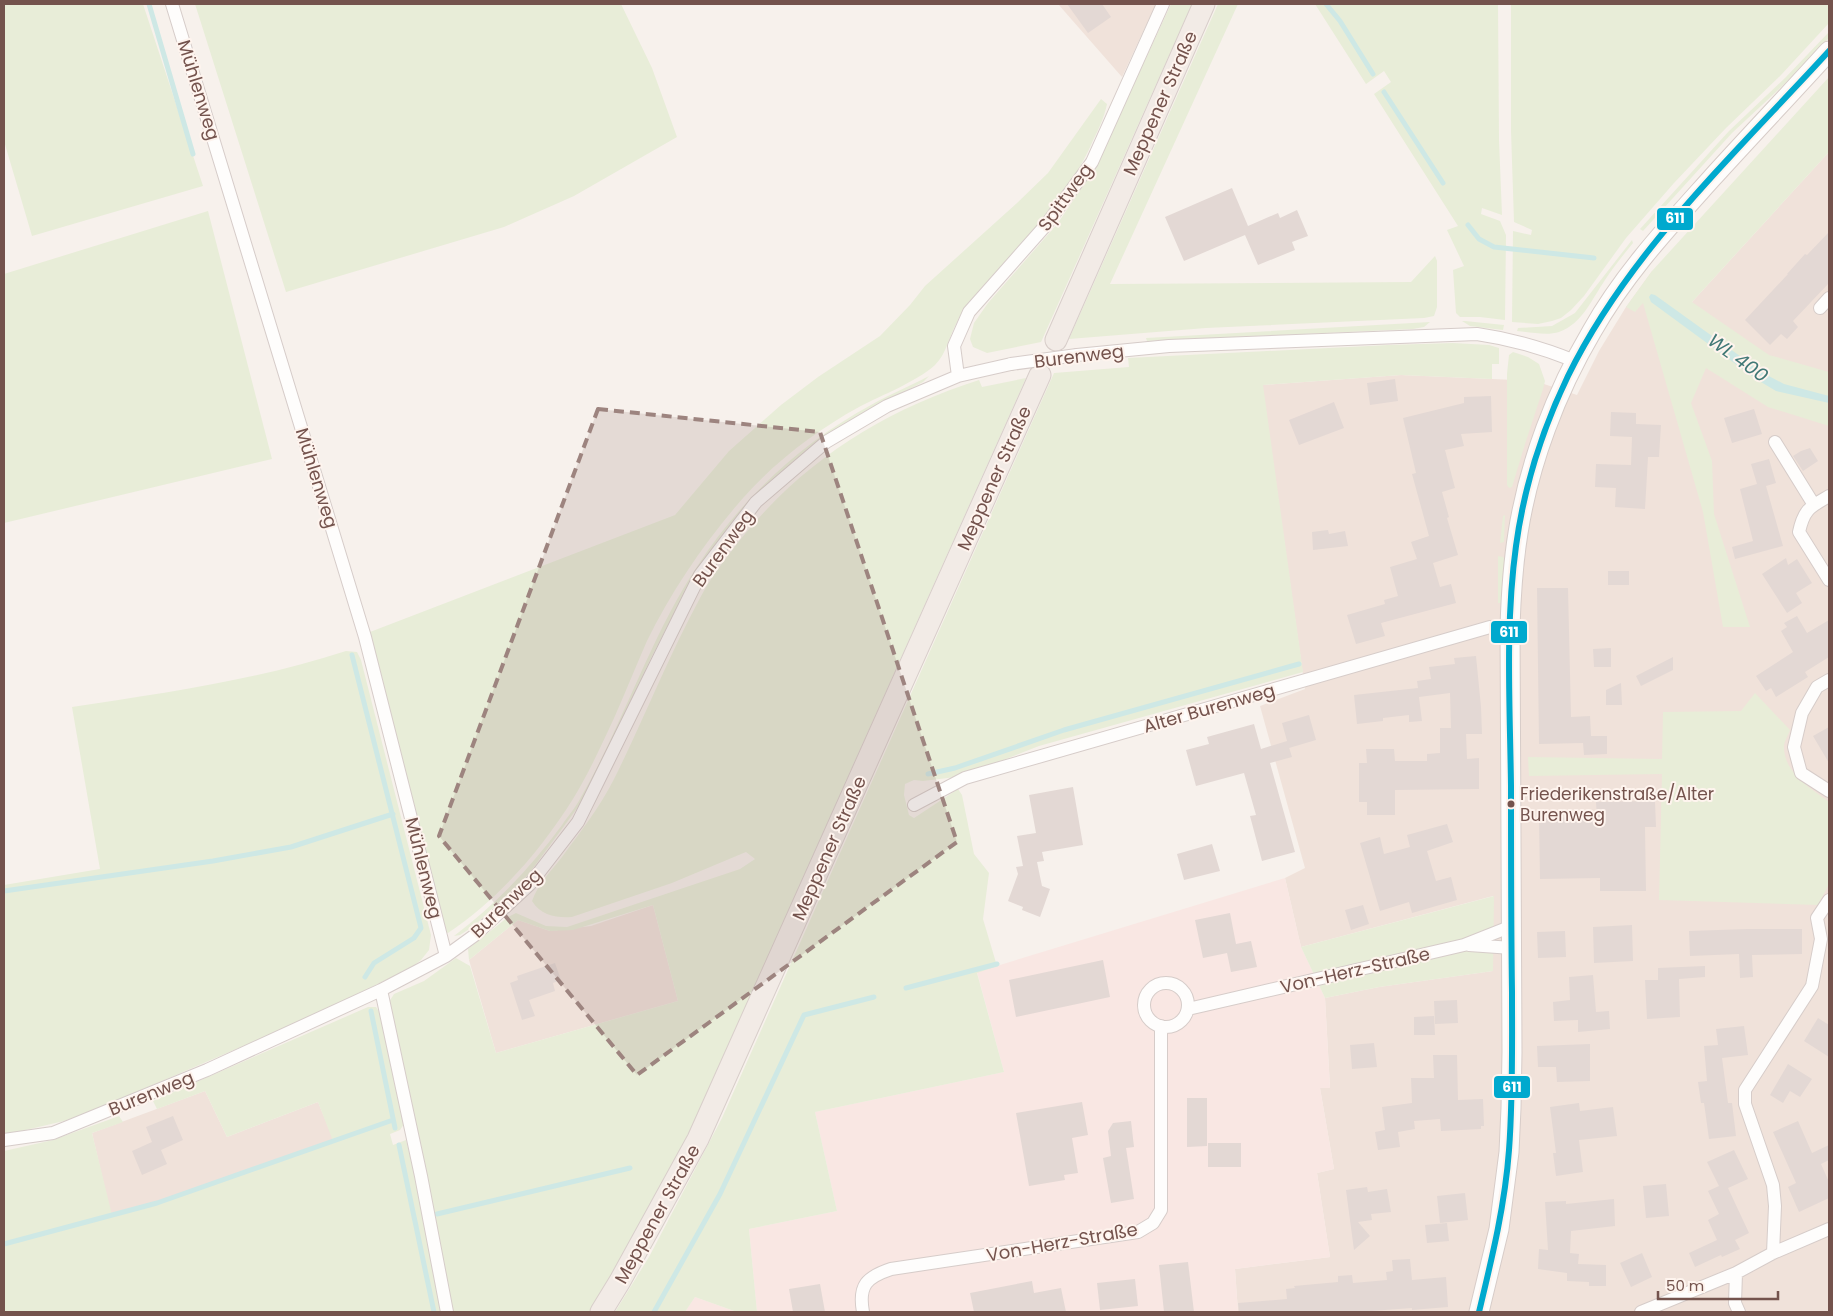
<svg xmlns="http://www.w3.org/2000/svg" width="1833" height="1316" font-family="Poppins,sans-serif">
<style>
.residential{fill:#f0e2da}
.commercial{fill:#f9e7e3}
.green{fill:#e8edd8}
.water{fill:#cee8e5}
.lines{fill:none;stroke-linecap:round;stroke-linejoin:round}
.stream{stroke:#cee8e5;stroke-width:5}
.building{fill:#e3d8d4}
.street-casing{stroke:#d6ccc9;stroke-width:14}
.secondary-casing{stroke:#d7ccc8;stroke-width:21}
.primary-casing{stroke:#d8ceca;stroke-width:23}
.street{stroke:#fefdfc;stroke-width:12}
.secondary{stroke:#fefdfc;stroke-width:19}
.primary{stroke:#f2ebe6;stroke-width:21}
.street-bridge-casing{stroke:#d6ccc9;stroke-width:14;stroke-linecap:butt}
.street-bridge{stroke:#fefdfc;stroke-width:12}
.bus-1-casing{stroke:#fef4ee;stroke-width:10}
.bus-1{stroke:#00a9ce;stroke-width:6}
.marked{fill:#9d847f;fill-opacity:0.2;stroke:#9d847f;stroke-width:4;stroke-dasharray:10 6;stroke-linejoin:round}
.bus-dot{fill:#74534d;stroke:#fef4ee;stroke-width:2}
.labels{text-anchor:middle;dominant-baseline:central;stroke-width:4;stroke-linejoin:round;paint-order:stroke}
.bus-label{font-size:17px;fill:#74534d;stroke:#fef4ee;text-anchor:start}
.street-label{font-size:18px;fill:#74534d;stroke:#fef4ee}
.water-label{font-size:19px;font-style:italic;fill:#417876;stroke:#fef4ee}
.line-badge{stroke:#fef4ee;stroke-width:2}
.badge-label{font-size:14px;text-anchor:middle;font-weight:bold;fill:#fff}
</style>
<rect width="100%" height="100%" fill="#f7f1ec"/>
<path class="residential" d="M1058,4H1156L1122,77Z
M1829,152V1312H1238L1235,1269L1330,1257L1317,1173L1334,1169L1320,1088L1330,1087L1325,998L1379,987L1493,971V896L1301,947L1285,878L1305,868L1260,706L1305,689L1262,385L1401,375L1535,381L1577,395L1599,351L1626,307L1652,271L1692,302Z
M653,905L678,1001L496,1053L469,960L518,920L550,931L591,926Z
M205,1091L227,1137L318,1102L334,1141L157,1203L111,1215L92,1133Z"/>
<path class="commercial" d="M1285,878L1301,947L1325,998L1330,1088H1320L1334,1169L1317,1173L1330,1257L1235,1269L1238,1312H757L749,1229L837,1211L815,1112L1004,1072L977,972Z
M695,1297L737,1312H685Z"/>
<path class="green" d="M4,4H143L203,186L32,236L4,141Z
M195,4H621L652,68L677,137L574,196L504,227L286,292Z
M1171,4H1192L1042,340L1041,342L987,353L973,347L970,339L974,323L988,303L1058,223L1096,166Z
M1218,4H1238L1110,284L1411,282L1435,256L1437,261V307L1434,316L1424,318L1206,328L1069,339Z
M1315,4H1498L1499,140L1502,215L1482,208L1481,214L1500,221L1506,235L1505,320L1480,317H1460L1456,313L1453,270L1464,266L1447,230L1458,226L1374,94L1391,82L1384,71L1366,84Z
M1511,4H1829V23L1781,75L1726,128L1674,183L1626,238L1584,296L1571,310L1561,318L1552,321L1538,324L1512,322L1513,231L1531,235L1532,230L1514,222L1511,131Z
M1829,32V38L1793,76L1732,133L1643,231L1640,229L1729,131L1785,78Z
M1829,77V152L1692,302L1769,355L1829,372V426L1768,407L1706,368L1691,403L1712,461L1714,514L1750,627H1723L1703,512L1643,303L1635,312L1626,307L1652,271Z
M1101,99L1107,104C1104,119 1097,132 1091,145C1069,194 1032,231 997,271C988,281 977,292 969,303C964,309 960,315 957,322C949,336 947,353 935,365C916,382 882,395 859,407C817,430 776,461 744,497C706,540 672,590 647,641C636,666 626,691 615,716C602,744 589,773 573,799C541,850 499,899 448,933L443,932L370,632L675,515L729,451L781,405L818,377L880,336L910,305L925,286L1017,203L1048,173Z
M208,211L272,459L4,523V274Z
M1632,240L1633,243C1623,255 1613,268 1605,280C1592,299 1582,324 1559,332C1547,336 1530,332 1517,331L1518,328L1552,326L1575,313Z
M1462,321H1465L1504,325L1503,330L1470,326Z
M1430,322L1424,327L1413,329L1147,341L1146,338Z
M1453,343L1489,345L1499,348V364H1492V379L1401,375L1263,385L1303,672L1039,746L978,770L956,777L923,781L914,780L905,784L904,795L909,815L914,818L958,789L962,795L974,854L989,873L983,919L997,966L977,973L1004,1072L815,1112L837,1211L749,1229L757,1312H737L695,1297L685,1312H615L649,1257L722,1118L1054,373L1129,367L1128,358L1388,345Z
M1513,352L1528,357L1539,364L1545,381L1543,389L1525,444L1512,487L1509,488L1507,485V374L1509,355Z
M929,376L923,382L875,407L814,445L688,586L651,658L605,759L581,803L528,875L474,926L460,935L454,936C496,904 531,867 562,825C568,816 576,807 581,797C624,722 650,637 698,565C741,499 802,442 871,405C890,394 910,386 929,376Z
M1026,378L683,1146L613,1276L590,1312H452L389,1002L394,994L424,981L456,958L470,966L496,1053L678,1001L653,905L573,930L550,931L518,920L469,960L468,949L508,917L516,913L546,926L567,927L740,869L755,859L746,852L672,883L572,917C557,918 541,916 532,901C538,884 551,871 562,857C580,832 600,807 614,779C644,719 668,657 700,598C710,579 723,562 736,545C801,462 880,412 979,380L982,387Z
M1505,515L1504,542L1500,543L1503,516Z
M1498,556L1503,557L1505,561L1501,603H1498Z
M346,651L357,652L361,660L431,935L429,950L421,960L412,967L315,1015L97,1109L64,1121L4,1135V885L100,869L72,707C165,693 257,680 346,651Z
M1755,693L1790,730C1788,736 1783,743 1784,749C1786,775 1811,788 1829,802V884L1818,905L1659,900L1662,774L1529,776L1528,757L1662,759L1663,712L1741,711Z
M1494,896L1493,971L1379,987L1325,998L1301,947Z
M368,1007H376L380,1013L404,1124L400,1130L390,1134L393,1145L406,1140L418,1187L443,1312H4V1151L53,1140L119,1116L123,1122L92,1133L112,1215L157,1203L333,1141L318,1102L227,1137L205,1091L157,1109L153,1101Z"/>
<path class="water" d="M1651,294L1655,295L1765,374L1784,384L1829,396V403L1776,391L1756,379L1651,302L1649,297Z"/>
<g class="lines">
<path class="stream" d="M149,4L193,154
M1326,4L1340,21L1373,74
M1384,92L1443,183
M1468,225L1479,239L1494,247L1594,258
M352,655L421,928L414,938L374,963L365,977
M928,774L955,768L1064,730L1299,664
M4,891L213,861L291,847L393,814
M906,988L997,964
M371,1011L395,1128
M399,1145L434,1312
M437,1214L630,1168
M4,1244L157,1203L393,1120
M654,1312L720,1194L804,1015L874,997"/>
</g>
<path class="building" d="M1067,4H1102L1111,17L1088,33Z
M1232,188L1248,226L1278,213L1280,218L1297,210L1308,236L1292,242L1295,250L1258,265L1245,235L1184,261L1165,217Z
M1829,232V283L1793,321L1798,327L1787,339L1781,334L1770,345L1745,320L1788,274H1787L1805,254L1807,255Z
M1395,379L1398,401L1370,405L1367,383Z
M1491,396L1492,432L1461,434L1464,446L1445,450L1455,488L1442,492L1449,517L1447,518L1458,555L1433,563L1440,587L1451,584L1456,603L1381,623L1385,636L1356,644L1347,615L1385,604L1384,600L1398,596L1390,567L1417,559L1411,542L1429,536L1412,474L1416,473L1403,418L1464,403V397Z
M1334,402L1344,428L1299,445L1289,420Z
M1754,409L1762,434L1732,443L1724,418Z
M1611,412L1636,413V424L1661,425L1659,457H1648L1645,509L1615,507L1616,488L1595,487L1596,464L1631,465L1632,437L1610,436Z
M1810,448L1818,461L1803,471L1793,456L1801,451Z
M1769,459L1776,483L1766,486L1783,546L1735,559L1732,547L1753,541L1740,489L1757,484L1751,464Z
M1328,530L1329,534L1345,531L1348,546L1313,550L1312,532Z
M1786,558L1788,565L1797,559L1812,583L1796,593L1802,603L1787,613L1762,574Z
M1608,571H1629V585H1608Z
M1537,588H1568L1571,717L1590,716L1591,736H1607V754L1584,755L1583,743L1539,744Z
M1797,616L1807,633L1829,620V657L1805,672L1808,677L1776,697L1771,688L1766,691L1756,676L1793,652L1781,631L1787,627L1784,623Z
M1611,648V667H1594L1593,649Z
M1476,656L1481,707L1482,734H1466L1467,759L1479,758V789L1395,790V815H1367V802H1359V763H1367L1366,749H1394L1395,761H1427V754L1440,753V728H1451L1450,693L1419,697L1418,689L1422,721L1409,722V715L1383,718V721L1357,724L1354,695L1418,688L1417,681L1431,679L1429,667L1455,664L1454,658Z
M1673,657V670L1641,686L1636,676Z
M1621,683L1622,705H1606V690Z
M1309,715L1316,740L1289,748L1282,723Z
M1254,724L1261,749L1287,741L1292,757L1270,763L1295,852L1262,861L1250,816L1256,815L1244,773L1196,786L1186,750L1209,744L1207,737Z
M1829,727V763L1813,736Z
M1073,787L1083,845L1042,852L1044,861L1037,862L1042,886L1050,889L1040,917L1022,910L1023,907L1008,901L1018,874L1016,867L1023,866L1017,836L1036,833L1029,795Z
M1655,801L1656,827H1645L1646,891H1600V878L1540,879L1539,818L1597,817L1596,802Z
M1447,824L1453,842L1427,851L1436,881L1451,877L1457,900L1412,913L1409,902L1380,911L1360,843L1380,837L1384,854L1410,847L1407,835Z
M1212,844L1220,871L1184,880L1177,854Z
M1363,905L1369,924L1351,930L1345,910Z
M1230,913L1236,944L1251,941L1257,967L1231,972L1227,953L1203,958L1195,920Z
M1632,925L1633,961L1594,963L1593,927Z
M1747,929H1802V954L1752,955L1753,977L1740,978L1739,954L1690,956L1689,931Z
M1565,931L1566,957L1538,958L1537,932Z
M1103,960L1110,997L1016,1017L1009,980Z
M555,963L561,980L553,983L555,991L529,1000L535,1016L522,1020L510,983L518,980L517,976Z
M1705,966V977L1679,979L1680,1017L1647,1019L1645,980H1658V968Z
M1593,975L1596,1012L1609,1011L1610,1029L1578,1032V1020L1554,1021L1553,1002L1570,1000L1569,977Z
M1457,1000L1458,1023L1435,1024L1434,1001Z
M1434,1016L1435,1035H1414V1017Z
M1818,1018L1829,1025V1057L1804,1041Z
M1744,1026L1748,1055L1722,1058L1728,1103H1732L1736,1136L1709,1139L1704,1103H1701L1698,1082L1707,1081L1704,1046L1718,1045L1716,1029Z
M1374,1043L1377,1067L1352,1069L1350,1045Z
M1590,1044V1081L1557,1082L1556,1067H1538L1537,1046Z
M1433,1055H1457L1458,1100L1483,1099L1484,1126H1481V1129L1441,1131L1440,1119L1414,1121L1415,1129L1398,1132L1400,1147L1378,1150L1375,1132L1385,1130L1382,1107L1412,1103L1411,1078H1434Z
M1788,1064L1812,1079L1800,1097L1790,1091L1783,1103L1770,1095Z
M1187,1098H1207V1146L1187,1147Z
M1082,1102L1088,1135L1072,1138L1078,1173L1064,1175L1065,1180L1029,1186L1016,1113Z
M1579,1103L1580,1111L1613,1107L1617,1136L1579,1140L1583,1172L1556,1176L1553,1153H1556L1550,1107Z
M173,1116L183,1140L161,1150L167,1164L142,1175L132,1151L152,1142L146,1127Z
M1131,1121L1134,1147L1126,1148L1134,1199L1111,1203L1103,1158L1111,1156L1108,1131L1113,1123Z
M1798,1121L1812,1153L1829,1145V1160L1821,1164L1829,1182V1198L1799,1212L1788,1187L1796,1183L1773,1132Z
M1208,1143H1241V1167H1208Z
M1734,1150L1748,1179L1728,1188L1749,1233L1735,1240L1740,1249L1722,1257L1721,1255L1695,1267L1689,1253L1717,1240L1708,1220L1719,1214L1708,1191L1719,1186L1707,1162Z
M1666,1184L1669,1216L1646,1218L1643,1186Z
M1367,1187L1368,1192L1387,1189L1391,1212L1371,1214L1372,1220L1358,1222L1370,1236L1354,1250L1346,1190Z
M1465,1193L1468,1220L1440,1223L1437,1196Z
M1614,1199L1615,1226L1571,1231L1570,1253L1579,1254L1578,1264L1606,1265V1286H1589V1282L1567,1281V1273L1538,1269L1539,1249L1548,1250L1545,1202L1566,1201V1204Z
M1447,1223L1449,1241L1427,1243L1425,1225Z
M1642,1253L1652,1277L1631,1287L1620,1263Z
M1410,1259L1412,1280L1446,1277L1448,1307L1412,1310V1308L1358,1312H1356L1355,1311L1336,1312H1239L1238,1303L1287,1299L1286,1289L1295,1288L1294,1286L1338,1282V1276L1352,1275L1353,1283L1387,1280L1386,1272L1393,1271L1392,1260Z
M1188,1262L1194,1312H1164L1159,1265Z
M1135,1279L1138,1306L1100,1310L1097,1283Z
M1032,1281L1034,1293L1061,1288L1066,1312H974L970,1293Z
M820,1284L825,1312H793L789,1289Z"/>
<g class="lines">
<g class="street-casing">
<path id="street" d="M172,4L365,637L446,956
M1820,308L1829,298
M1077,355L1169,346L1477,334C1512,339 1543,348 1575,361
M958,376L954,346L969,312L1046,225L1092,162L1163,4
M1775,442L1814,505
M1829,496C1810,507 1804,509 1799,532L1829,580
M1829,680L1817,687L1802,713L1794,747L1801,773L1829,791
M914,805L965,778L1490,627H1510
M1469,945L1512,948
M1144 1005a22 22 0 1 1 44 0a22 22 0 1 1-44 0Z
M381,990L421,1176L447,1312
M1188,1009L1464,945L1512,926
M4,1140L53,1133L207,1070L381,990L446,956L475,935L530,884L578,822L700,575L756,502L826,442L887,406L958,376L1011,364
M1773,1253L1775,1206L1773,1185L1745,1104V1090L1812,986L1821,939L1817,918L1829,900
M1736,1273L1735,1303L1739,1312
M863,1312C858,1285 867,1277 891,1269L1138,1232L1153,1223L1161,1210V1026
M1641,1312L1736,1273L1773,1253L1829,1229"/>
</g>
<g class="secondary-casing">
<path id="secondary" d="M1479,1312L1499,1229L1509,1152L1511,1108L1512,1052L1510,627C1511,595 1513,564 1518,533C1529,463 1556,392 1592,331C1624,274 1668,227 1711,179C1750,136 1790,94 1829,51"/>
</g>
<g class="primary-casing">
<path id="primary" d="M1056,340L1204,4
M601,1312L620,1281L698,1139L1040,375"/>
</g>
<use href="#street" class="street"/>
<use href="#secondary" class="secondary"/>
<use href="#primary" class="primary"/>
<g class="street-bridge-casing">
<path id="street-bridge" d="M1011,364L1077,355"/>
</g>
<use href="#street-bridge" class="street-bridge"/>
<g class="bus-1-casing">
<path id="bus-1" d="M1479,1312C1492,1258 1505,1205 1509,1150C1513,1098 1512,1045 1512,992C1511,924 1511,855 1511,786C1510,707 1505,625 1516,546C1524,487 1542,430 1568,376C1629,251 1736,153 1829,51"/>
</g>
<use href="#bus-1" class="bus-1"/>
</g>
<path class="marked" d="M598,409L820,432L957,842L637,1075L439,836Z"/>
<circle class="bus-dot" cx="1511" cy="804" r="4.5"/>
<g class="labels">
<g class="bus-label">
<text x="1520" y="794">Friederikenstraße/Alter<tspan x="1520" dy="21">Burenweg</tspan></text>
</g>
<g class="street-label">
<text transform="translate(199 90) rotate(73)">Mühlenweg</text>
<text transform="translate(1160 103) rotate(-66)">Meppener Straße</text>
<text transform="translate(1065 197) rotate(-54)">Spittweg</text>
<text transform="translate(1079 356) rotate(-7)">Burenweg</text>
<text transform="translate(317 478) rotate(73)">Mühlenweg</text>
<text transform="translate(994 478) rotate(-66)">Meppener Straße</text>
<text transform="translate(723 548) rotate(-54)">Burenweg</text>
<text transform="translate(1209 708) rotate(-16)">Alter Burenweg</text>
<text transform="translate(829 848) rotate(-66)">Meppener Straße</text>
<text transform="translate(424 868) rotate(76)">Mühlenweg</text>
<text transform="translate(506 903) rotate(-44)">Burenweg</text>
<text transform="translate(1355 970) rotate(-13)">Von-Herz-Straße</text>
<text transform="translate(151 1093) rotate(-22)">Burenweg</text>
<text transform="translate(657 1214) rotate(-61)">Meppener Straße</text>
<text transform="translate(1062 1242) rotate(-10)">Von-Herz-Straße</text>
</g>
<g class="water-label">
<text transform="translate(1738 358) rotate(36)">WL 400</text>
</g>
</g>
<g class="line-badge">
<rect x="1656" y="207" width="38" height="24" rx="5" fill="#00a9ce"/>
<rect x="1490" y="620" width="38" height="24" rx="5" fill="#00a9ce"/>
<rect x="1493" y="1075" width="38" height="24" rx="5" fill="#00a9ce"/>
</g>
<g class="badge-label">
<text x="1675" y="223">611</text>
<text x="1509" y="637">611</text>
<text x="1512" y="1092">611</text>
</g>
<rect width="1833" height="1316" fill="none" stroke="#74534d" stroke-width="10"/>
<path d="M1658 1291v8h120v-8" fill="none" stroke="#74534d" stroke-width="2.5"/>
<text x="1666" y="1291" font-size="15" fill="#74534d" stroke="#fef4ee" stroke-width="4" paint-order="stroke">50 m</text>
</svg>
